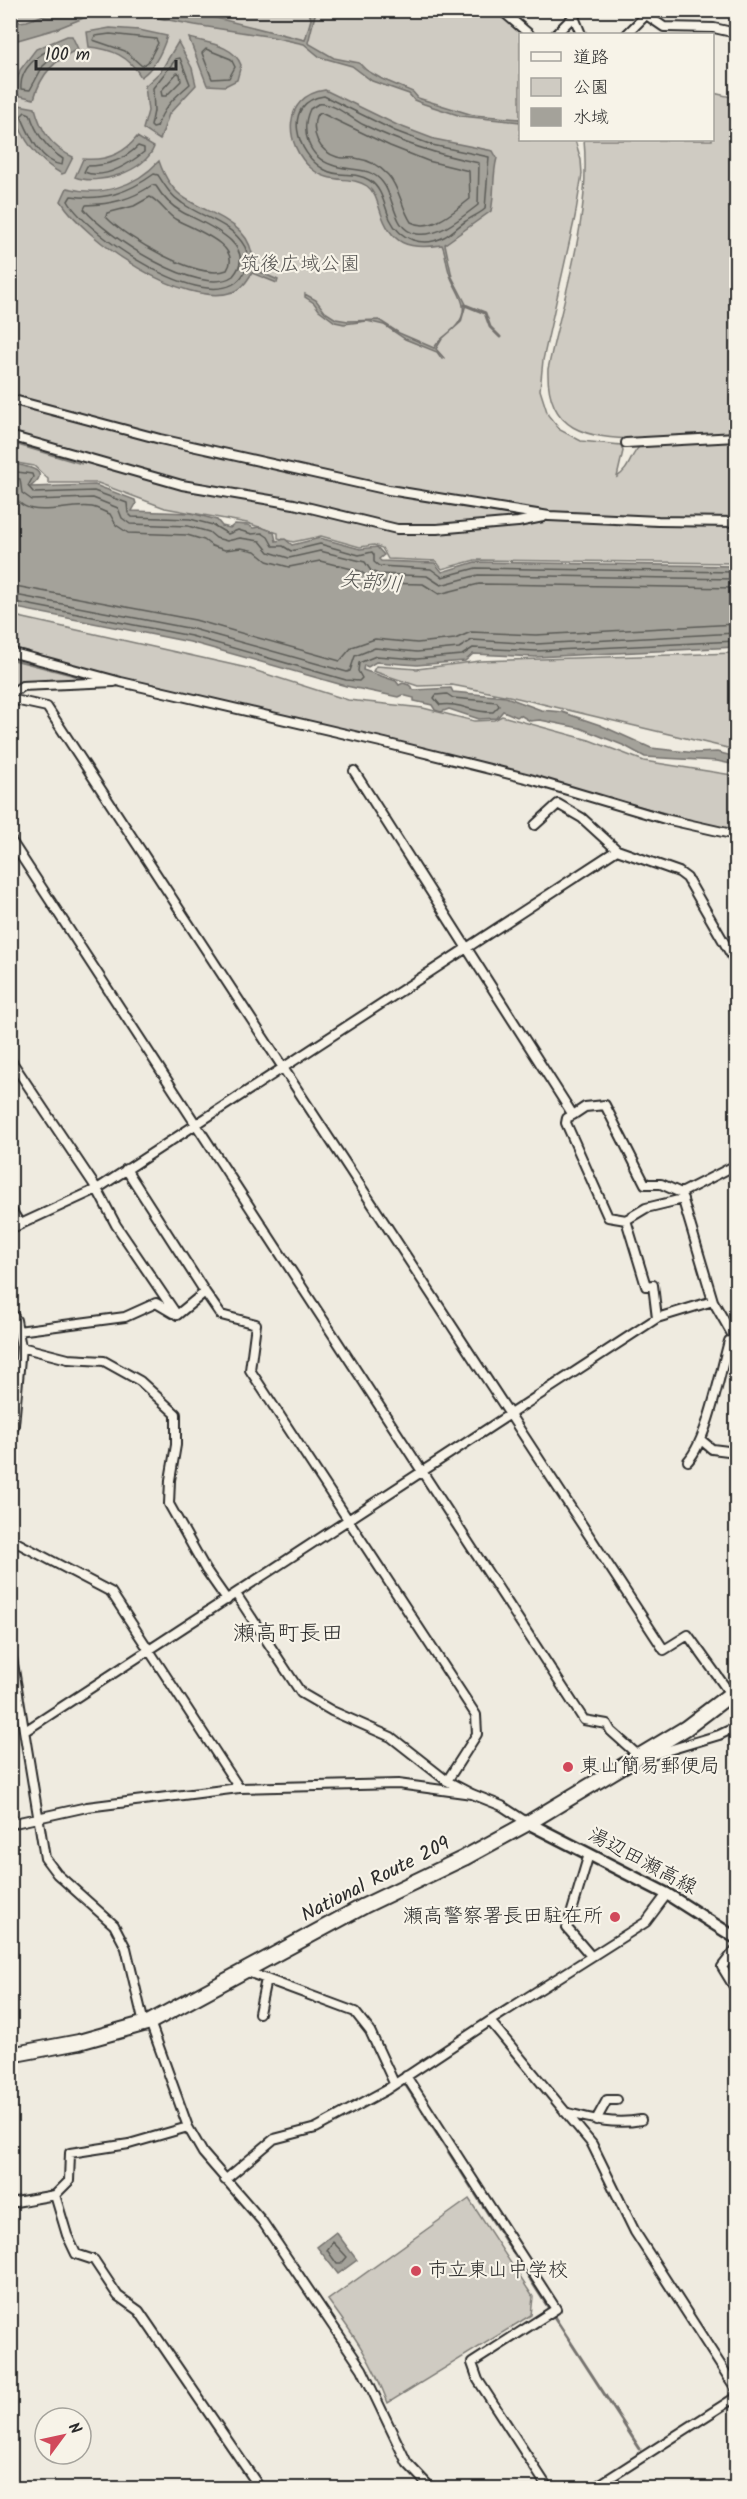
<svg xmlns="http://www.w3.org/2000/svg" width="747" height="2499" font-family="Kalam,'Klee One',sans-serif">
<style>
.green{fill:#cfcbc2;stroke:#7d7b76;stroke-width:1.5}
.water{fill:#a4a29a;stroke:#74726e;stroke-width:1.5}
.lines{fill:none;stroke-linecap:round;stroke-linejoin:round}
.shore{stroke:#5b5b57;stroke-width:1.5}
.stream{stroke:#74726e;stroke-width:3}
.street-casing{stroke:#2b2b2b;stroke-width:12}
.secondary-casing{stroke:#2b2b2b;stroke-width:15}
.highway-casing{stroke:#2b2b2b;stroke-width:18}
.street{stroke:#f7f3e8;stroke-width:8}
.secondary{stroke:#f7f3e8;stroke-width:10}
.highway{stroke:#f7f3e8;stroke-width:14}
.poi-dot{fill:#d1495b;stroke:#f7f3e8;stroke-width:2}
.labels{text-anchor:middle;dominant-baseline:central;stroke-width:4.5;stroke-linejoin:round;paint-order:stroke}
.park-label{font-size:20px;fill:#545351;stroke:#f7f3e8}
.poi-label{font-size:20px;fill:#2b2b2b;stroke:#f7f3e8;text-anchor:start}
.street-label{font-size:20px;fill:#2b2b2b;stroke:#f7f3e8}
.water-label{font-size:21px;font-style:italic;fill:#555552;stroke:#f7f3e8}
.quarter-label{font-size:22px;fill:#2b2b2b;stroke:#f7f3e8}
</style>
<rect width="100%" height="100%" fill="#efebe0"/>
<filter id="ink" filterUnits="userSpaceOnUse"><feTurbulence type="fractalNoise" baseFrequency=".0167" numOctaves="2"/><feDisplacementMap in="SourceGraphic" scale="12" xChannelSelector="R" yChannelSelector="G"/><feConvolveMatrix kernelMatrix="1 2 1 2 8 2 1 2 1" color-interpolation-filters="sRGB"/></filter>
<g filter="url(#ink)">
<path class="green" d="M493,10L526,34H520V140H575L581,160L582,174L575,217L543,360L540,390L548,415L560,430L581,441L621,445L623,451L617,477C630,469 630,455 640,446L639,439C587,438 546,432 548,369C564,294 591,217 584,140H712L713,93L736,98V563L475,560L442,569L436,561L388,559L382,548L374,545L360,547L321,536L293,542L278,538V533L247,523L165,508L98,483H48V479L34,466L11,462V443L82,464L11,441V11Z
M10,615L247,668L348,700L423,708L474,721L494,720L502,716L589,740L644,761L732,775L736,777V832L560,785L11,653Z
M736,653V750L509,696L452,685L418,686L373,671L376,666L417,669L480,661Z
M10,659L98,682C71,680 35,675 11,689Z
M469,2199L533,2297L531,2315L388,2403C372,2361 354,2335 328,2300Z"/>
<path class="water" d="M56,11H101L56,29L11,42V23L27,21Z
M188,11L305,40L311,19L309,12L316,11L308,43L334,58L359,63L366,70L382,79L413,92L418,98L473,115L520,119V122L461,116L424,104L414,100L409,94L372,81L352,66L320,57L304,44L267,36L195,25L121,11Z
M110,28L139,30L167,36C162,52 154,68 141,77C129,56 112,49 89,47L87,32Z
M67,36H72L78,49C55,60 41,73 34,99L13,94L20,70L36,49Z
M189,38C207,43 234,45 241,65L237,80L225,86L207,85Z
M178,42L192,68L196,85L169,114L160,140L143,129L148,111L145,86L161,71Z
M325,90L397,125L434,139L493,151L497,158C492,176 495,194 491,211L445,244L452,277L466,304L461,322L442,339L436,349L444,358L442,359L437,352L405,339L384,325L367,321L344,324L335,322L319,310L314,303L305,297V294L316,300L325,312L336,319L348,321L379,320L399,333L434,348C441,336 449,335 457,325C473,305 454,291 449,272C446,263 446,254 442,245C408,250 391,245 380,210C377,201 375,192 367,186C351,175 331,185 312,169C283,145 282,96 325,90Z
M19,105L35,108C41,131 51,147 73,157L65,173L62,174C36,160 23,139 13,112Z
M137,137L154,147C145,172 97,186 75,177L83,159C105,161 123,155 137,137Z
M159,161C164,176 173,191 186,199C216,218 256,224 253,269L278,280L277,283L252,273C247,281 242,289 233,292C184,309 86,241 61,201L67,188C101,197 135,187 159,161Z
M15,464C30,467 52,471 30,487L95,485L135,500L136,504L132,511L191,513L217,520L222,526L230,528L235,524L248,525L253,528L261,527L274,532L276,541L285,539L292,545L320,538L360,549L377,547L384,555L379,559L381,561L435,563L442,572L475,562L736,566V647L536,657L473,654L465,661L417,665L376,662L368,667L364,665L363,670L396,681L399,685L403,683L409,685L414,690L451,688L453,692L506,697L541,710L562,712L600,725L651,748L696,753L717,752L736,757V765L717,761L645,757L625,746L580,728L540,720L530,721L520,715L517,717L503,711L497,718L479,719L449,709L441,712L435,710L432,705L414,701V698L402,695L398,697L346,686L190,642L11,607L10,465Z
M336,2232L357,2260L338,2274L317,2247Z"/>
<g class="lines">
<path class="shore" d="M110,34L156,39L158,43L148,62L142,66L125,51L93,40L95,36Z
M56,47L59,48V52L43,66L30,90L21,89C19,69 39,53 56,47Z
M206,49L231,59L235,67L229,78L212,79L202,53Z
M180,58L190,84C176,96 162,108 157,127L153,128L151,126L154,111L153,88L176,59Z
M177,73L180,74L181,81L166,96H162L161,91Z
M324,96L395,131L432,145L489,157L485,209C479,214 472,217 466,221C458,226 452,233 444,237C423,248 400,240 390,219C384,206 383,189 369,180C355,171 339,178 325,170C296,155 281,102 324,96Z
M318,104C334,102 350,118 364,125C401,143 439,155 479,163L478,205C462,217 440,237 417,234C393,231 395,198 383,183C370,165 350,172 332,165C308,157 300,131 310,109Z
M25,112L30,114C36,134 46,148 63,159L62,165C40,162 29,134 21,116Z
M321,113L390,146L428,161L469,171L470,199C454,211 432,233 411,222C401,207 400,188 388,175C380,166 368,160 355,158C349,157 343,159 337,157C318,151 311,133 316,116Z
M138,146L144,148V152C129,164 104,180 84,172L87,166C106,166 124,160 138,146Z
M154,174L158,175C165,186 171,196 182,203C202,218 231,222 245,247C249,255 249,266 244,273C216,324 87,235 68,201L71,196C103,201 128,193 154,174Z
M152,185L156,186C162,196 171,206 182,212C202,223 261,244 233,276C200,299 106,236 84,209L86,205C111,204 131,200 152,185Z
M150,197C159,201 166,213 175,219C190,228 244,245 227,270C198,281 126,238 106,217L107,213L134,206Z
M10,471L32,474L33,477L28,486L34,493L94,491L127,503L128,513L132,517L190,519L213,525L228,534L238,530L252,534L262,533L268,537L273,546H283L291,551L320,544L359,555L372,552L374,555V562L379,566L431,569L442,577L476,568L736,572
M10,478L20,479L22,493L32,500L93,498L118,508L122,518L130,524L188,526L209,532L216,538L227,541L240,538L260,541L269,552L289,558L320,551L365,562L371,571L378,574L427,576L441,585L478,575L736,579
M10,488C23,525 63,503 92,507C98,508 104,512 110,514L116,525L128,533L187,535L204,540L212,546L225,550L241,548L255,551L267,561L289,567L320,561L360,571L376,583L423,584L439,594L479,584L736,588
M10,585L195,620L340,661L352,647L375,639L417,643L455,639L471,632L536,635L736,624
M10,594L193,629L347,672L350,671L355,656L375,648L417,652L459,648L472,640L536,644L736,633
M10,601L191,636L346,680L359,681L362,678L358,671L359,663L376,656L417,659L462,655L473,648L536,651L736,641
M447,694L453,698L497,702L499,706L493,712C473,713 459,702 440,705L434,698L436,695Z
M333,2242L347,2257L341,2264H337L327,2250Z"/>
<path class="stream" d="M465,305L485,313L490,327L500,337
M405,2084L548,2307
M553,2315L640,2449"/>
<g class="street-casing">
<path id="street" d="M501,10L529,34
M639,10L664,27L714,28L736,33
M574,17L581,34
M556,34L580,10
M627,34L645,16
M10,399L160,439L389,490L549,516L658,521L736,522
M10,436L182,485L294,504L397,529H437L518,522L543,517
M626,443L736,437
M10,652L121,682L385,743L530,779L665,819L736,835
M10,695L22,686L114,682
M10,699L47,707L664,1650L688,1635L731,1695
M354,771L573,1115L567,1118L566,1123L608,1217L626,1220L646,1208L683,1199
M535,825L558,804L582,818L617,850
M10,839L584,1720L607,1724L611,1731L640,1757
M10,1059L97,1189L116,1225L177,1315L205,1292L221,1315L256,1324L250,1370L476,1715L477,1734L447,1781
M573,1115L585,1107L605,1105L645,1184H661L681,1193L736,1165
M126,1169L205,1292
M682,1197L713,1301L736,1341
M10,1208L20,1224
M626,1220L646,1286L653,1285L657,1318
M10,1229L97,1189L617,850L679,872L687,878L736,963
M10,1311L16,1320L21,1347L14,1425L10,1439
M18,1331L125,1317L156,1303L173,1313
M21,1347L68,1359L104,1361L140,1381L176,1414V1445L170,1480L169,1504L206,1570L227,1600
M701,1440L712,1449L736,1452
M688,1461C708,1438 720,1373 729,1341H736
M10,1539L111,1592L239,1788
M236,1594L301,1693L332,1711L391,1737L447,1781L472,1794L502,1806L528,1823
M10,1645L45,1858L57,1874L114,1925L126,1948L144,2024
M25,1731L657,1318L713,1301
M649,1756L719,1735L736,1727
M10,1824L87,1807L239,1788L398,1784L472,1794
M589,1854L567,1928L591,1956
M736,1949L722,1967L736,1990
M245,1971L355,2012L370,2031L394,2083
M259,2013L266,1979
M490,2021L592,2144L635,2232L736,2389
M150,2022L188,2127L203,2153L262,2221L362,2369L407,2463L431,2488
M406,2076L556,2309L472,2363L478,2380L548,2488
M565,2112C590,2119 615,2125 641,2120
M596,2120L607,2100H617
M225,2180L274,2139L316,2128L386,2090L490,2021L646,1922L667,1894
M55,2195L67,2235L76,2254L94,2260L118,2296L139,2311L260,2488
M10,2203L55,2195L69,2181L70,2153L129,2144L188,2127
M594,2488L736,2397"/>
</g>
<g class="secondary-casing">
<path id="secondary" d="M528,1823L667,1894L736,1938"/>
</g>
<g class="highway-casing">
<path id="highway" d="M10,2055L79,2042L150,2022L364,1906L464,1858L528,1823L686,1728L736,1690"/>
</g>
<use href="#street" class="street"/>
<use href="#secondary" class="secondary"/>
<use href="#highway" class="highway"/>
</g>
</g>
<g class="poi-dot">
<circle cx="568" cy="1767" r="6"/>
<circle cx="615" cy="1917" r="6"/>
<circle cx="416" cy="2271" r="6"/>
</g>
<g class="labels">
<g class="park-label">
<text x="300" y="265">筑後広域公園</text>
</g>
<g class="poi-label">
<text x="580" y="1767">東山簡易郵便局</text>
<text x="603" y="1917" text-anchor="end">瀬高警察署長田駐在所</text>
<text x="428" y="2271">市立東山中学校</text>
</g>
<g class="street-label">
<text transform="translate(642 1862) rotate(28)">湯辺田瀬高線</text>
<text transform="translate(376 1880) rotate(-27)">National Route 209</text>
</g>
<g class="water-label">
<text transform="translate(371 583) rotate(5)">矢部川</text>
</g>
<g class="quarter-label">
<text x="288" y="1634">瀬高町長田</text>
</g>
</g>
<rect width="747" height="2499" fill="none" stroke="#f7f3e8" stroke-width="36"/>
<rect x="18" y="18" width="711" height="2463" fill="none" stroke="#2b2b2b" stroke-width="2" filter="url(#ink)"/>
<rect x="519" y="33" width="195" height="108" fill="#f7f3e8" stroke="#a5a39c" stroke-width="1.5"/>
<rect x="531" y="52" width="30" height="9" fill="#f7f3e8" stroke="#a5a39c" stroke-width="1.5"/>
<text x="573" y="63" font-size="18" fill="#2b2b2b">道路</text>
<rect x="531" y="78" width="30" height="18" fill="#cfcbc2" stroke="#a5a39c" stroke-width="1.5"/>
<text x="573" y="93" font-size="18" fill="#2b2b2b">公園</text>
<rect x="531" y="108" width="30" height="18" fill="#a4a29a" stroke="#a5a39c" stroke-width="1.5"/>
<text x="573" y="123" font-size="18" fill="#2b2b2b">水域</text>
<g transform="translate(63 2436) rotate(57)"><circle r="28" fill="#f7f3e8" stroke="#a5a39c" stroke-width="1.5"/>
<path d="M0-4.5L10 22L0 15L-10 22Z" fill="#d1495b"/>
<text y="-9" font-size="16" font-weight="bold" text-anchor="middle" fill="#2b2b2b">N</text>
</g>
<path d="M36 60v9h140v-9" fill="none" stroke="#2b2b2b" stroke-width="3"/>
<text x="45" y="60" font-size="18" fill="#2b2b2b" stroke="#f7f3e8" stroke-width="4.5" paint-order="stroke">100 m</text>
</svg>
